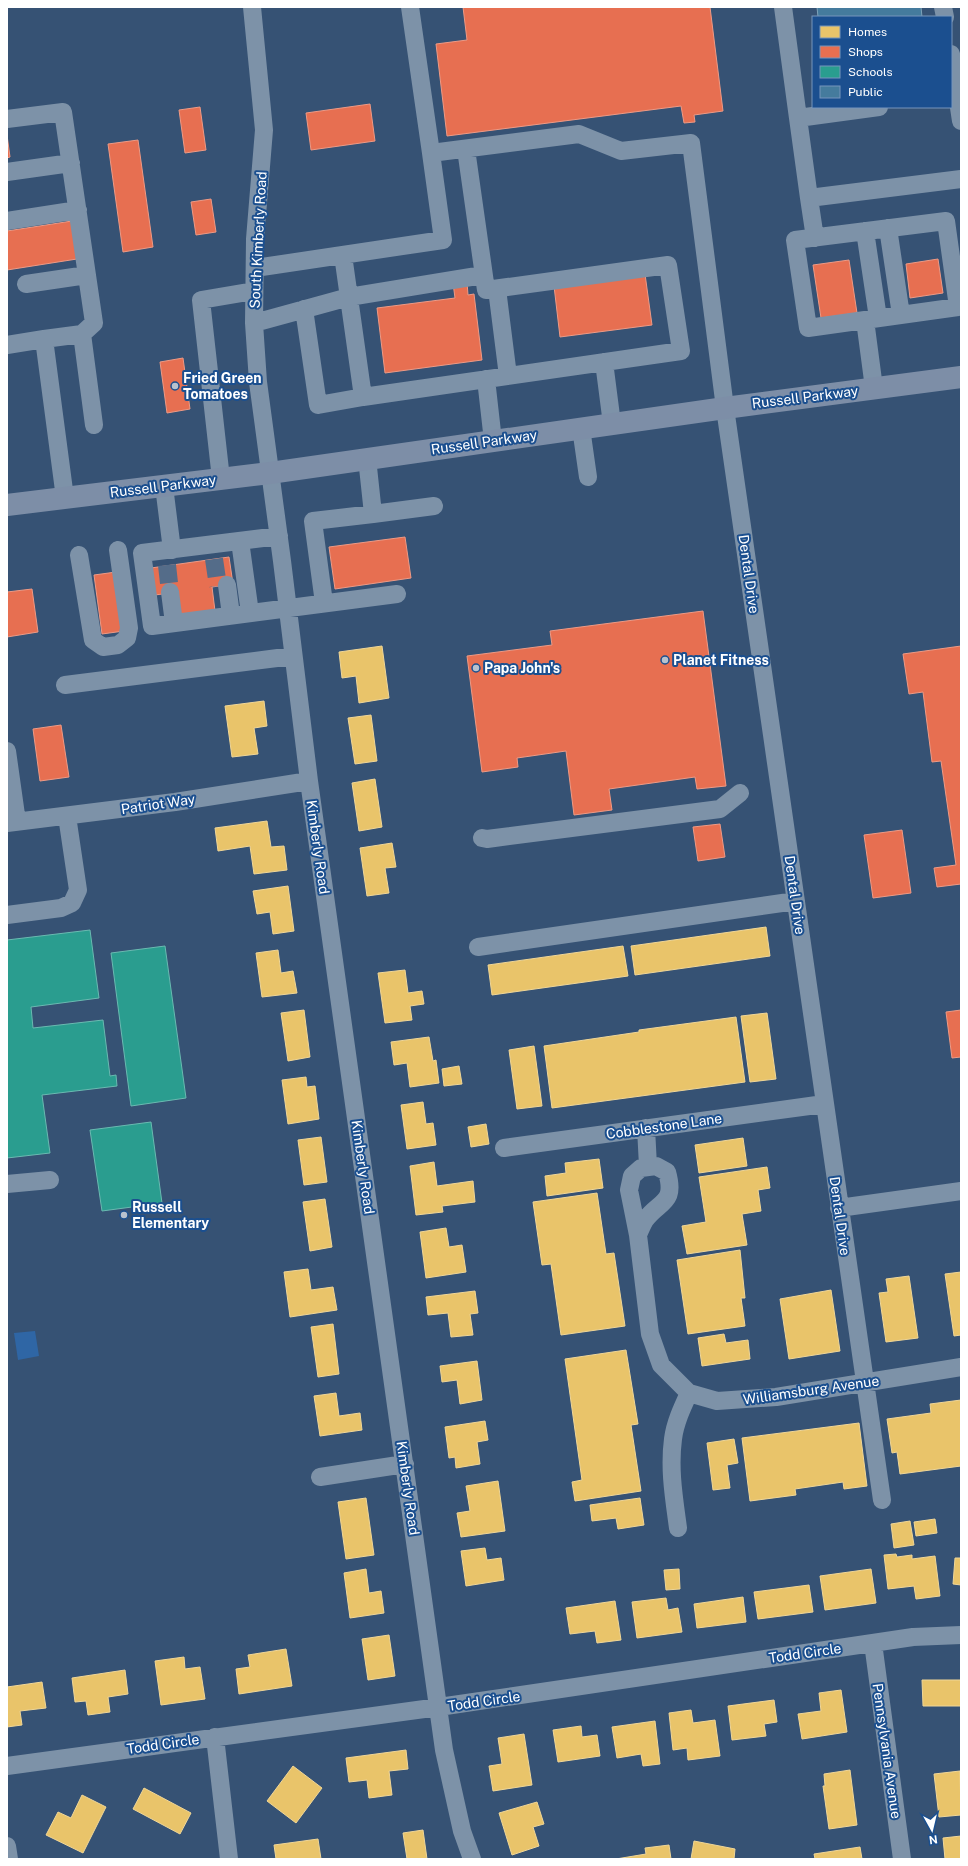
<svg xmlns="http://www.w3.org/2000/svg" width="968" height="1866" font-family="'Public Sans',sans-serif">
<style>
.green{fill:#2f66a5}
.homes{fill:#e9c46a;stroke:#f0d697}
.shops{fill:#e76f51;stroke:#ee9a85}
.schools{fill:#2a9d8f;stroke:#6abab1}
.public{fill:#457b9d;stroke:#7da3ba}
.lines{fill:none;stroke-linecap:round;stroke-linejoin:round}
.minor-tunnel{stroke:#546c89;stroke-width:18;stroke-dasharray:18 9;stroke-linecap:butt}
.minor{stroke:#7d92a8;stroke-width:18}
.major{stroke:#7d8ea7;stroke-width:22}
.poi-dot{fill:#b9c2ce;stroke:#1b4f8f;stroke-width:1.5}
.labels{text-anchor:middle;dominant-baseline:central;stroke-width:4;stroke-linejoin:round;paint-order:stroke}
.street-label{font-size:14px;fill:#fff;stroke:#1b4f8f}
.poi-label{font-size:14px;font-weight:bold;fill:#fff;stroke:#1b4f8f;text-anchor:start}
</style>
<rect width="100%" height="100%" fill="#365274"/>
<path class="green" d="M35,1331L39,1356L18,1360L14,1333Z"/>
<path class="homes" d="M382,646L389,698L359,703L356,676L342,678L339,652Z
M264,701L267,726L254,728L258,754L232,757L225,706Z
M371,715L377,761L355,764L348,718Z
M375,779L382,827L359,831L352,783Z
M267,821L271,847L284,846L287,870L254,874L250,846L218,851L215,828Z
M392,843L396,867L385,868L389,893L367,896L360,848Z
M288,886L294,931L273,934L270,912L257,914L253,891Z
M766,927L770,956L635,975L631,946Z
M623,946L628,976L492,995L488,965Z
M278,950L281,973L293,971L297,993L262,997L256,953Z
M405,970L408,993L422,991L424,1004L410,1006L412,1020L385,1023L378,973Z
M304,1010L310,1057L288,1061L281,1013Z
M767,1013L776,1079L750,1082L741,1016Z
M736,1017L745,1082L552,1108L544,1046L639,1032V1030Z
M429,1037L433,1061L436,1060L439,1083L410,1087L407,1063L394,1065L391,1042Z
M534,1046L542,1106L517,1109L509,1050Z
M459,1066L462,1084L444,1086L442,1069Z
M306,1077L307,1087L315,1086L319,1119L288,1124L282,1080Z
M423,1102L426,1124L433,1123L436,1145L407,1149L401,1105Z
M486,1124L489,1144L471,1147L468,1127Z
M321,1137L327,1182L304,1185L298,1140Z
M743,1138L747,1166L699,1173L695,1145Z
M599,1159L603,1188L547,1196L545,1176L566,1173L565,1163Z
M434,1162L437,1186L473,1181L475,1202L442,1206L443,1212L416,1215L410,1166Z
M767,1167L770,1188L758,1190L761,1211L742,1214L747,1245L687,1254L682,1226L706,1222L699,1177Z
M597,1193L606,1254L614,1253L625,1326L561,1335L551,1264L542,1265L533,1202Z
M325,1199L332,1247L310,1251L303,1202Z
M446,1228L449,1247L462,1245L466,1272L426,1278L420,1232Z
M740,1250L745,1298H741L745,1326L688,1334L677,1260Z
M308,1269L311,1290L333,1287L337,1310L290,1317L284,1272Z
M961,1272V1335L954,1336L945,1274Z
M909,1276L918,1338L886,1342L879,1293L888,1292L886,1279Z
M831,1290L840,1351L789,1359L780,1299Z
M475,1291L478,1313L470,1314L473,1335L451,1337L448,1313L428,1315L426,1297Z
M333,1324L339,1374L318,1377L311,1327Z
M724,1334L726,1343L748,1340L750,1359L702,1366L698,1338Z
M626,1350L638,1424L631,1425L641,1491L575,1501L572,1482L582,1480L565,1359Z
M477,1361L482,1400L460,1404L457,1380L442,1382L440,1366Z
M336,1393L339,1416L360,1413L362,1430L320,1436L314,1396Z
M961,1400V1466L900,1474L897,1452L892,1453L887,1419L931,1413L930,1404Z
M485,1421L488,1440L477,1442L480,1464L456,1468L455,1457L449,1458L445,1427Z
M859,1423L867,1486L844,1489L843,1482L795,1489L796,1495L750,1501L742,1438Z
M734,1439L738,1463L727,1465L730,1488L713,1490L707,1443Z
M498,1481L505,1531L461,1537L457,1513L470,1511L466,1486Z
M366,1498L374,1555L346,1559L338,1502Z
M640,1498L644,1525L618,1529L616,1518L592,1521L590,1505Z
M935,1519L937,1533L916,1536L914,1522Z
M910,1521L914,1545L894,1548L891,1524Z
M485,1548L487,1560L501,1558L504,1580L466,1586L461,1551Z
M896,1554L897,1557L912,1555V1559L935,1556L940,1596L916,1599L914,1586L888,1589L884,1555Z
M955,1558H961V1585L953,1584Z
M366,1569L369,1593L381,1591L384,1613L350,1618L344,1573Z
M679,1569L680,1589L666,1590L664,1570Z
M871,1569L876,1603L825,1610L820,1576Z
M809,1585L813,1612L758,1619L754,1592Z
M743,1597L746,1622L697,1628L694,1604Z
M666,1598L668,1610L678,1608L682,1632L637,1638L632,1602Z
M615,1601L621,1640L597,1643L595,1631L570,1634L566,1608Z
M389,1635L395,1676L368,1680L362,1639Z
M286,1649L292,1686L239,1694L236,1669L250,1667L248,1655Z
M184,1657L185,1669L200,1667L205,1699L161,1705L155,1661Z
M125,1670L128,1694L108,1697L110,1712L88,1715L86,1701L75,1702L72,1678Z
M922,1680H961V1706H923Z
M42,1682L46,1708L20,1711L22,1725L7,1727V1687Z
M841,1690L847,1732L802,1739L798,1714L821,1711L819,1693Z
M774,1700L777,1722L764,1724L766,1736L732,1740L728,1706Z
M691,1710L693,1723L715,1720L720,1756L688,1760L687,1748L673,1750L669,1713Z
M655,1721L660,1764L643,1766L641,1754L617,1758L612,1727Z
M581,1726L582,1737L597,1735L600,1756L558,1762L553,1730Z
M524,1734L532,1785L493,1791L489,1766L502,1764L498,1738Z
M406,1750L408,1769L389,1771L392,1795L369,1798L367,1780L349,1782L346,1758Z
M293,1766L322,1788L296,1823L267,1801Z
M850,1770L857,1825L829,1829L823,1786H825L824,1774Z
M960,1771L961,1815L939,1817L934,1774Z
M144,1788L191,1813L180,1834L133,1809Z
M82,1795L106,1807L83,1853L46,1835L58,1812L71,1818Z
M537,1802L544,1824L533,1827L539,1846L512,1855L499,1813Z
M423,1830L427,1859H407L403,1833Z
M961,1836V1859H945L943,1838Z
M318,1839L321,1859H276L274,1845Z
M694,1841L735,1849L734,1859H691Z
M669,1845L671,1859H616L646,1854L645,1848Z
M860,1847L862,1859H815L814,1854Z"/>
<path class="shops" d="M463,7H710L723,111L694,115L695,122L684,123L681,106L447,136L436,44L467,40Z
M370,104L375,141L311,150L306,113Z
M200,107L206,150L185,153L179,110Z
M7,135L10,157L7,158Z
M138,140L153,247L123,252L108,144Z
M211,199L216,232L196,235L191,202Z
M72,221L77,259L7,270V231Z
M938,259L943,293L910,298L906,264Z
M849,260L857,313L821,318L813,265Z
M645,274L652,325L560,337L554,286Z
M467,282L468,295L474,294L482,360L385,373L377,308L455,298L453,283Z
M183,358L190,409L167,413L160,362Z
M405,537L411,578L335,589L329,547Z
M229,557L233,584L212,587L215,611L180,615L177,592L155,595L151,568Z
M116,572L124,631L102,634L94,575Z
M32,589L38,632L7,637V592Z
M703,611L726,786L697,789L695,777L609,789L612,810L574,815L566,751L517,758L518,767L482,772L467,656L552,645L550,631Z
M961,646V884L937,887L934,868L956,865L941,761L932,762L923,692L909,694L903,654Z
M61,725L69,777L40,781L33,729Z
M720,824L725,857L698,861L693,827Z
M902,830L911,893L873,898L864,835Z
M961,1010V1057L952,1058L946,1012Z"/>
<path class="schools" d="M90,930L99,998L31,1007L33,1028L103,1020L110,1076L116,1075L117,1086L42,1095L50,1153L7,1158V940Z
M165,946L186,1098L131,1106L111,953Z
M151,1122L162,1203L102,1211L90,1130Z"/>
<path class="public" d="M817,7H921L922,17H818Z"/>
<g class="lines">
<path class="minor-tunnel" d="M214,559L218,586
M167,565L170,592"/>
<path class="minor" d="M252,7L264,130L255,239L254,323L258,382L282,561L309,781L444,1750L462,1831L472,1859
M410,7L431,153
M783,7L798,118L879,107
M943,7L945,17
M951,54L961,121
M798,118L809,198L961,179
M7,119L63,112L94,323L82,334
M7,172L71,163
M809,198L815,238
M7,221L78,210
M888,228L901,315
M865,231L878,318
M343,255L363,397L681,351L668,265L486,290L466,149
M255,268L443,240L431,153L579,134L621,151L691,143L725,408L882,1500
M26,284L87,275
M497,289L508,376
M304,309L318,405L363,397
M865,320L808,328L795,240L946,221L958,307L865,320L874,388
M254,323L349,297L483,275
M44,339L82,334L94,425
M7,345L44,339L65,498
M604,362L612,424
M486,379L493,441
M581,428L588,477
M367,458L373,514L434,506
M221,479L201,300L254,291
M164,486L172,550
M279,536L142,553L152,626L397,594
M240,541L250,613
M79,555L93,640L103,647L118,645L127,638L129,628L118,550
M227,585L231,615
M170,592L174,623
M324,603L313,521L373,514
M65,685L293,656
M7,751L17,822
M7,823L175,802L309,781
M482,838L487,839L720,809L740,793
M7,915L61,908L72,903L78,890L67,816
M478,947L796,901
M646,1128L648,1166
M504,1148L824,1104
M7,1184L50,1180
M839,1208L961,1191
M638,1235C640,1230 642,1225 645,1220C660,1200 676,1204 667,1172L656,1166L641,1168L632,1176L629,1190L638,1235L650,1334L661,1365L689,1393L717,1401L776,1397L961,1367
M320,1477L405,1464
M678,1528C674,1498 669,1469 673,1439C675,1423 682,1408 689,1393
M873,1643L902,1859
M215,1737L229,1859
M7,1766L439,1707L913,1637L961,1635
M7,1846L9,1859"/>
<path class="major" d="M7,505L270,473L725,408L961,377"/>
</g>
<g class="poi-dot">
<circle cx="175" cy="386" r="4"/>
<circle cx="665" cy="660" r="4"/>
<circle cx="476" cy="668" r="4"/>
<circle cx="124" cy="1215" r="4"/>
</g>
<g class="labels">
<g class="street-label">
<text transform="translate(258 240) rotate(-87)">South Kimberly Road</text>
<text transform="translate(805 397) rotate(-7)">Russell Parkway</text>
<text transform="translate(484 442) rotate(-8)">Russell Parkway</text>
<text transform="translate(163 486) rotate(-7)">Russell Parkway</text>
<text transform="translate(749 574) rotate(82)">Dental Drive</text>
<text transform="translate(158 804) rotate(-8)">Patriot Way</text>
<text transform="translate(318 847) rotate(82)">Kimberly Road</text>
<text transform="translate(795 895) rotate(82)">Dental Drive</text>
<text transform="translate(664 1126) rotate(-8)">Cobblestone Lane</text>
<text transform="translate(363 1167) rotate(82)">Kimberly Road</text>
<text transform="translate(840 1216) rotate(82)">Dental Drive</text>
<text transform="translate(811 1390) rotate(-8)">Williamsburg Avenue</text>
<text transform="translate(408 1488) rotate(82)">Kimberly Road</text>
<text transform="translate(805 1653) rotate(-8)">Todd Circle</text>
<text transform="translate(484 1701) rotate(-8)">Todd Circle</text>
<text transform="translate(163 1744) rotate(-8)">Todd Circle</text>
<text transform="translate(887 1751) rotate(82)">Pennsylvania Avenue</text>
</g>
<g class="poi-label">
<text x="183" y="378">Fried Green<tspan x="183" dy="16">Tomatoes</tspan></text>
<text x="673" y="660">Planet Fitness</text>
<text x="484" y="668">Papa John's</text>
<text x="132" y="1207">Russell<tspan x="132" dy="16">Elementary</tspan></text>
</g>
</g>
<rect width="968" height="1866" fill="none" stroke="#ffffff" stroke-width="16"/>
<rect x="812" y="16" width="140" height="92" fill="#1b4f8f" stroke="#7695bc"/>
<rect x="820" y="26" width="20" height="12" fill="#e9c46a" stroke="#7695bc"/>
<text x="848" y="36" font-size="12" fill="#ffffff">Homes</text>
<rect x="820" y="46" width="20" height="12" fill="#e76f51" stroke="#7695bc"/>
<text x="848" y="56" font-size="12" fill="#ffffff">Shops</text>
<rect x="820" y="66" width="20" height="12" fill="#2a9d8f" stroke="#7695bc"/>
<text x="848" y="76" font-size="12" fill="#ffffff">Schools</text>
<rect x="820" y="86" width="20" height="12" fill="#457b9d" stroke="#7695bc"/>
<text x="848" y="96" font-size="12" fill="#ffffff">Public</text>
<g transform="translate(932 1830) rotate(172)" stroke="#1b4f8f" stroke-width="3" paint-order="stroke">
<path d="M0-3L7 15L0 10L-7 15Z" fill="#ffffff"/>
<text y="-6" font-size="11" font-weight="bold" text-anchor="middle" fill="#ffffff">N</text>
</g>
</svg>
